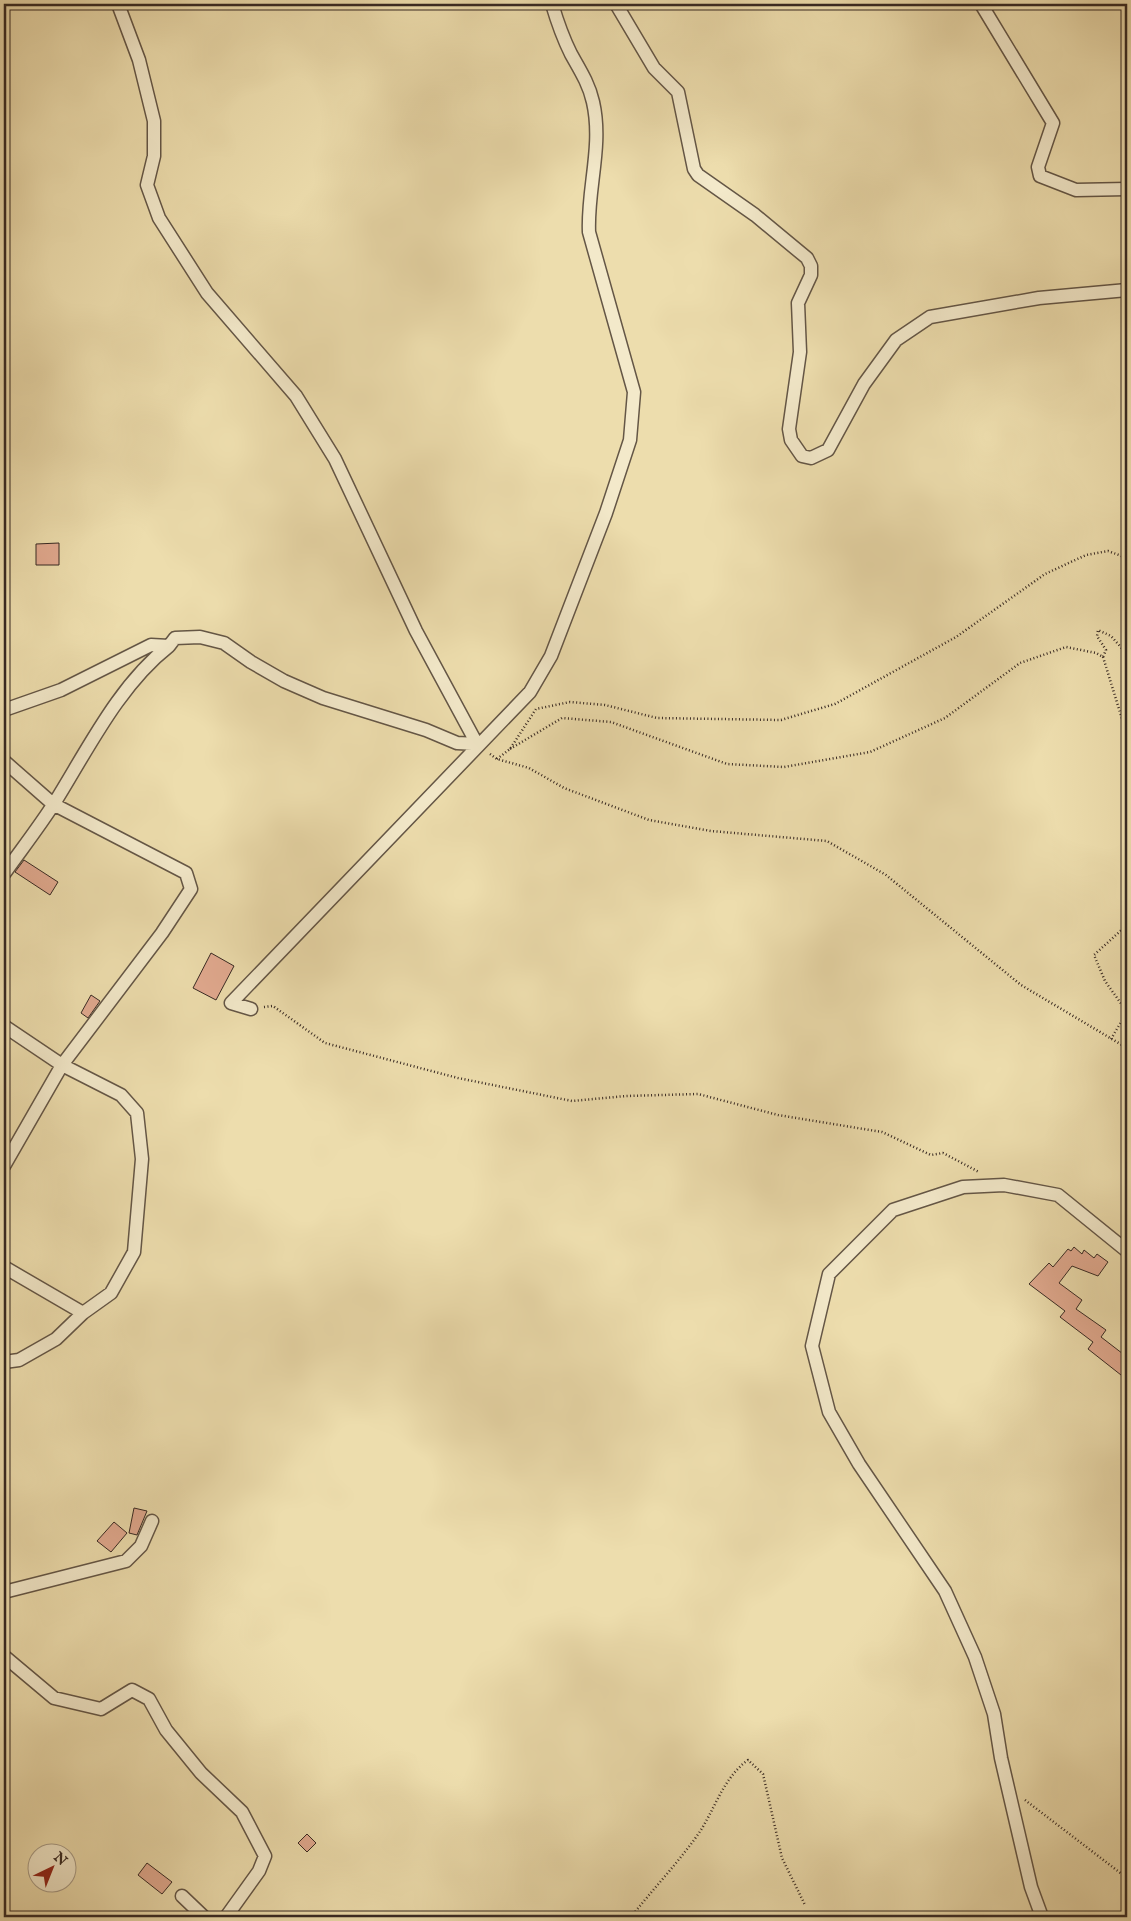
<svg xmlns="http://www.w3.org/2000/svg" width="1131" height="1921" font-family="'IM FELL English',serif">
<style>
.building{fill:#e2aa90;stroke:#372923}
.lines{fill:none;stroke-linecap:round;stroke-linejoin:round}
.street-casing{stroke:#645646;stroke-width:15}
.path{stroke:#372923;stroke-width:2.5;stroke-dasharray:1 2.5;stroke-linecap:butt}
.street{stroke:#f3e9ca;stroke-width:12}
</style>
<rect width="100%" height="100%" fill="#edddad"/>
<filter id="stains"><feTurbulence type="fractalNoise" baseFrequency=".004" numOctaves="4"/><feColorMatrix values="0 0 0 0 .2 0 0 0 0 .09 0 0 0 0 .02 0 0 0 .5 -.17"/></filter>
<radialGradient id="worn" r=".72"><stop offset=".6" stop-color="#630" stop-opacity="0"/><stop offset="1" stop-color="#630" stop-opacity=".3"/></radialGradient>
<path class="building" d="M59,543V565H36V544Z
M24,860L58,882L50,895L15,872Z
M211,953L234,966L216,1000L193,988Z
M91,995L100,1001L88,1018L81,1013Z
M1074,1247L1082,1254L1084,1250L1094,1258L1097,1254L1108,1262L1098,1276L1072,1266L1059,1283L1082,1300L1076,1309L1106,1330L1101,1337L1127,1357V1366L1121,1375L1088,1349L1093,1342L1060,1317L1065,1311L1029,1284L1049,1263L1053,1267L1068,1249L1071,1251Z
M134,1508L147,1511L137,1535L129,1533Z
M114,1522L127,1533L111,1552L97,1541Z
M307,1834L316,1843L307,1852L298,1843Z
M147,1863L172,1882L162,1894L138,1875Z"/>
<g class="lines">
<g class="street-casing">
<path id="street" d="M118,4L139,60L154,121V156L147,185L159,218L207,293L296,396L335,459L416,631L477,744
M616,4L654,68L678,92L694,169L698,175L755,215L807,258L811,266V275L798,303L800,352L789,429L791,440L802,456L811,458L828,450L864,384L896,340L930,317L1039,298L1127,290
M981,4L1053,123L1038,167L1040,176L1076,190L1127,189
M4,710L61,690L151,645L169,646L175,638L200,637L224,643L251,662L284,681L323,698L426,730L457,743L477,744
M4,761L53,804L186,873L191,889L162,933L62,1065L4,1166
M4,874C21,850 39,827 55,802C88,749 119,685 169,646
M251,1009L231,1003L530,692L551,656L606,513L630,440L634,392L589,232C587,189 603,146 593,102C589,84 580,70 571,54C563,38 557,21 552,4
M4,1026L62,1065L121,1095L137,1113L142,1159L134,1252L111,1293L83,1313L56,1339L19,1360L4,1362
M4,1267L83,1313
M4,1592L126,1561L141,1546L152,1521
M4,1656L54,1698L101,1709L132,1690L149,1699L166,1730L201,1773L242,1812L265,1856L259,1871L226,1917
M182,1896L204,1917
M1042,1917L1031,1887L1001,1758L994,1714L975,1657L945,1591L859,1464L829,1412L812,1346L829,1274L893,1210L963,1187L1004,1185L1058,1195L1127,1251"/>
</g>
<path class="path" d="M1103,657L1127,735
M510,749L562,718L611,722L727,764L784,767L870,752L945,718L1020,663L1066,647L1096,653L1103,657L1106,650L1097,636L1098,630L1111,636L1127,654
M490,754L497,759L529,768L564,788L649,820L711,831L827,841L886,875L1021,985L1127,1048
M497,759L510,749L536,709L570,702L605,705L657,718L781,720L835,704L956,637L1045,574L1086,555L1108,551L1127,558
M264,1007L273,1006L325,1043L458,1078L572,1101L626,1096L698,1094L778,1115L882,1132L931,1155L943,1153L979,1172
M1111,1039L1127,1012L1105,981L1094,955L1127,925
M1025,1800L1127,1878
M631,1917C653,1889 678,1863 699,1833C715,1809 723,1778 748,1760L763,1774L782,1858L805,1905"/>
<use href="#street" class="street"/>
</g>
<rect width="1131" height="1921" fill="none" stroke="#edddad" stroke-width="20"/>
<rect x="5" y="5" width="1121" height="1911" fill="none" stroke="#372923" stroke-width="2.5"/>
<rect x="10" y="10" width="1111" height="1901" fill="none" stroke="#372923"/>
<g transform="translate(52 1868) rotate(43)"><circle r="24" fill="#f3e9ca" stroke="#a89c87"/>
<path d="M0-4L9 19L0 12L-9 19Z" fill="#8f2418"/>
<text y="-8" font-size="14" font-weight="bold" text-anchor="middle" fill="#372923">N</text>
</g>
<rect width="100%" height="100%" filter="url(#stains)"/>
<rect width="100%" height="100%" fill="url(#worn)"/>
</svg>
